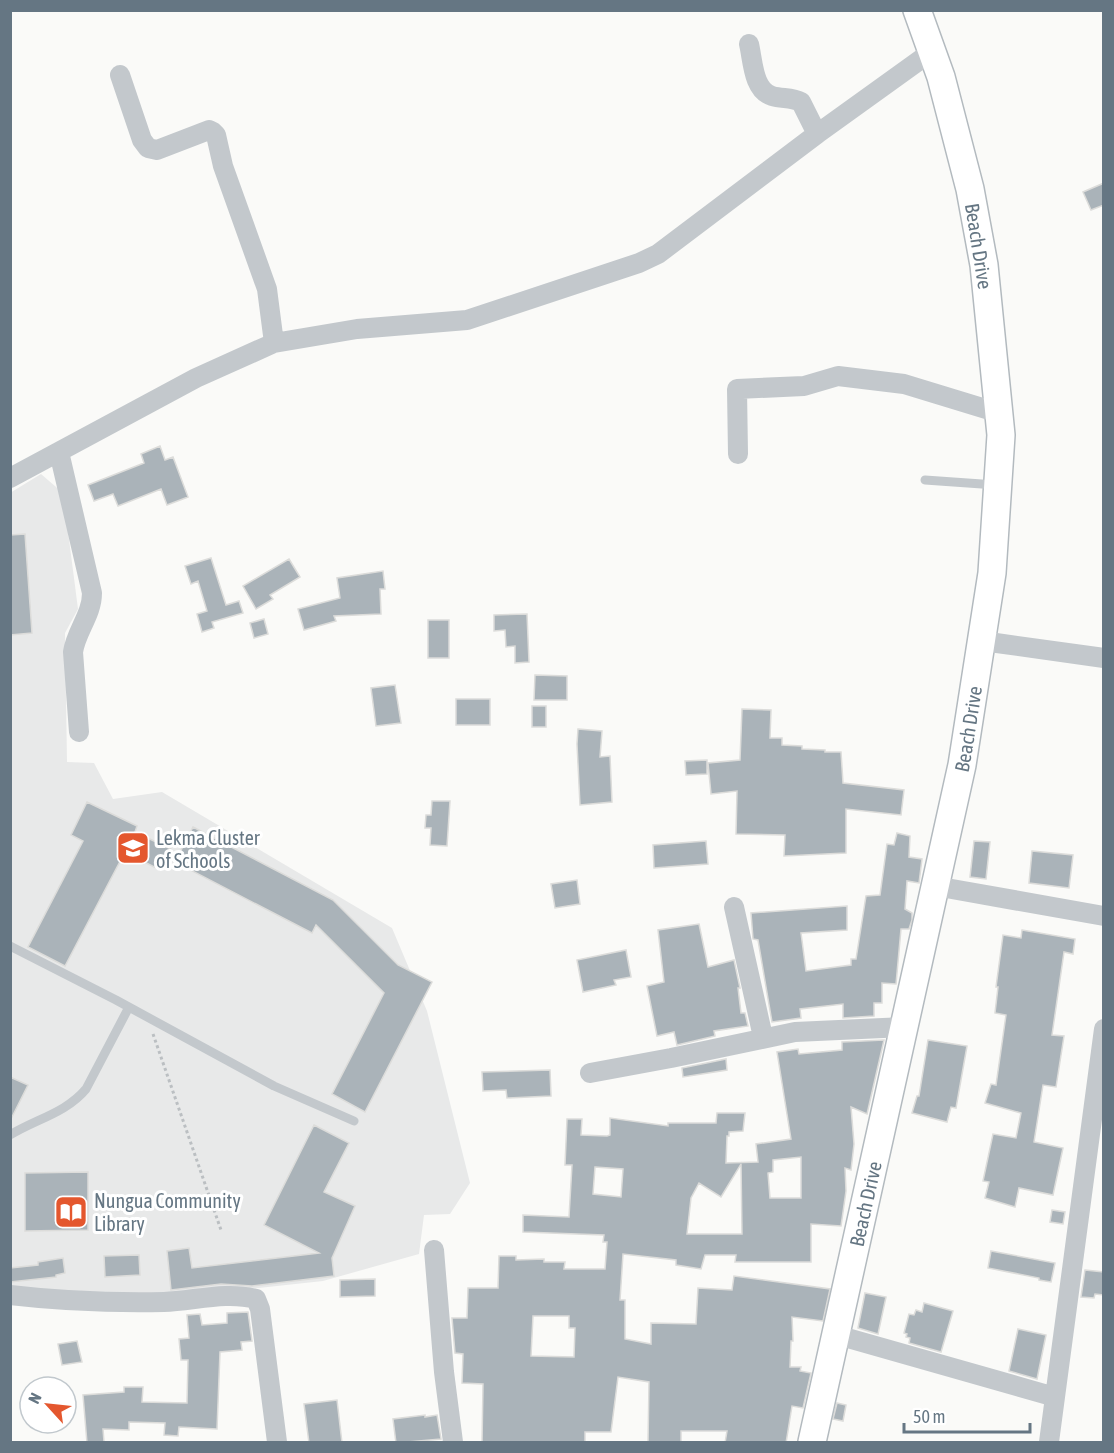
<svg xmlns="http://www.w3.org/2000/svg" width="1114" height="1453" font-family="'Asap Condensed',sans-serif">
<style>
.built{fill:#e8e9e9}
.building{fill:#aab3b9;stroke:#dcdcda;stroke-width:1.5;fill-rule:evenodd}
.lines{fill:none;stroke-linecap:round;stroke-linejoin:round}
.secondary-casing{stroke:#b3babf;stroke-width:30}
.path{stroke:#bbbfc2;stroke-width:3;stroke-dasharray:3 3;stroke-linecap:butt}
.lane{stroke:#c3c8cc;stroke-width:9}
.street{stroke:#c3c8cc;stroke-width:20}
.secondary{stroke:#fff;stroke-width:27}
.labels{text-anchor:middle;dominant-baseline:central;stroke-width:6;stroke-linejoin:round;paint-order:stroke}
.street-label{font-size:20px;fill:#657683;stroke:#fff}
.poi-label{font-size:20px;fill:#657683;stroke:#fff;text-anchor:start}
</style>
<rect width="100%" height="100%" fill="#fafaf8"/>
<path class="built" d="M41,474L63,493L78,609L65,633L67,762L94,763L113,799L162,792L392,928L427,1011L470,1183L450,1214L424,1215L419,1254L323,1281L155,1299L11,1294L10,493Z"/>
<path class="building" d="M1104,183V205L1091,210L1083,192Z
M160,446L165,460L173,457L188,497L167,505L161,489L118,506L113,494L94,501L88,485L144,463L141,454Z
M25,534L32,633L10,635V535Z
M211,558L226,605L239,601L243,613L212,622L214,628L202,632L197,614L207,611L198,581L191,584L185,566Z
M289,559L300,577L270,595L273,599L256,609L243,586Z
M383,571L385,589H380L381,614L334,616L336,621L304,630L298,609L340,598L337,578Z
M527,614L529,662L515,663V646L506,647L505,630L494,631V615Z
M264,619L268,634L254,638L250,623Z
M428,620H449V658H428Z
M535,675L567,676V700H534Z
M395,685L401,723L376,726L371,688Z
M456,699H490V725H456Z
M532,706H546V727H532Z
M742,709L771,710L770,738H782V745L802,746V749L825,750V752H841L843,783L904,790L901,815L846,809V853L784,856L785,835L736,834L737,791L711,794L708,763L740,760Z
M578,729L602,731L600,757L610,756L612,802L580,805L577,744Z
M707,760V774L686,775L685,761Z
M432,801H450L447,846L430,845L431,828H425L426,815H431Z
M87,802L137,826L135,832L171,849L160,870L125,852L65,966L28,947L83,841L71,835Z
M193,827L333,900L398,965L432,982L365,1112L332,1094L384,993L316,925L312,933L175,862Z
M897,833L910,836L909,857L922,859L919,883L907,881L905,909L912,913V920L909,929H901L896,984L882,983V1003H874V1016L843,1018V1004L800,1009L801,1018L772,1022L758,940L753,939L751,913L847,906V930L801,933L806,971L851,965V959H856L866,896L880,895L887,844L894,845Z
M706,841L708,864L654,868L653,845Z
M974,841L990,842L986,879L970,877Z
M1032,851L1073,855L1069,888L1029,883Z
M577,880L580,904L555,908L551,884Z
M699,924L708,967L734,960L740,988H738L741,1013H745L748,1026L714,1031L715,1036L677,1045L674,1032L657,1036L647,986L664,982L658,930Z
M1022,930L1075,939L1073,954L1064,952L1052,1035L1064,1036L1056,1087L1043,1085L1034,1142L1063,1148L1053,1195L1019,1188L1015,1207L985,1198L989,1182L983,1181L993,1134L1016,1138L1021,1113L985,1103L991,1084L996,1085L1006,1015L995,1013L998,987H996L1003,935L1021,938Z
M626,950L631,977L614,980L616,985L583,992L577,960Z
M884,1040L867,1114L851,1107L854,1144L851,1170L845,1168L846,1191L841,1226L811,1224V1262H735L736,1255H705L701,1269L676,1265V1260L623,1254L620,1300H625V1339L651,1344V1323L696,1324L698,1288L732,1290L734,1276L830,1289L823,1321L792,1317L793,1341H791L790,1367H801L800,1371L811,1373L803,1408L792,1406L786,1443H725L727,1431H681V1443H648L649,1382L618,1377L611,1432H585V1442L482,1443L483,1384L462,1383L463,1354L455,1353L452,1318H467L468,1288H498L499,1256H516V1260L544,1259V1262H565L564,1269H605L607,1242H603L604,1235L523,1232V1215L569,1217L572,1165H565L567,1119H582L581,1135L607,1136L610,1135V1118L668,1126V1123H716L717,1113H745L743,1131L729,1132V1136H727L726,1163L758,1162L756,1144L791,1139L777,1052L798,1049L799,1054L842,1050V1042ZM801,1157V1198H770L768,1173L773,1172V1160ZM741,1164L742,1234H687L691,1198L699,1183L721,1197ZM595,1167L623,1169L621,1197L593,1194ZM533,1316H569V1328H575L574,1357L531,1356Z
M928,1040L967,1046L956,1108L951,1107L947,1122L912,1113L917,1096H919Z
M726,1059L727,1070L683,1077L682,1068Z
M550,1070L551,1096L507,1098L506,1090L483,1091L482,1072Z
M10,1077L28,1085L10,1121Z
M314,1125L349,1143L324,1192L355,1206L332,1258L334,1276L252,1286L221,1284L171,1290L167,1251L189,1248L192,1268L319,1253L264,1225Z
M88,1172V1230L25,1231V1173Z
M1052,1210L1065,1212L1063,1224L1050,1222Z
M991,1251L1055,1263L1051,1282L1039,1280V1278L988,1268Z
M139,1255L140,1275L105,1277L104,1256Z
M63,1258L65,1273L56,1275V1277L10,1282V1268L38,1265V1262Z
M1085,1270L1104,1272V1295L1095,1294L1094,1298L1081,1297Z
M375,1279V1296L340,1297V1280Z
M865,1293L886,1297L878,1334L858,1328Z
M924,1303L953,1311L941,1352L909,1343L910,1338L906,1337L907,1334L904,1333L909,1314L914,1315L916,1310L922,1312Z
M248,1312L252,1341L241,1342L242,1350L220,1352L217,1429L179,1427L178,1436L164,1435L165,1423L129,1422V1430L103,1429L104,1442L87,1443L83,1395L124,1392V1387H143L142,1402L187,1403L188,1360H181L179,1339L189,1338L187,1315L200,1314L202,1325L227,1323V1313Z
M1018,1329L1046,1335L1037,1379L1009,1371Z
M77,1341L82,1362L62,1365L58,1344Z
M337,1400L342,1443H309L304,1404Z
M837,1403L846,1405L843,1421L833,1419Z
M425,1415V1417L437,1415L441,1439L396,1443L393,1419Z"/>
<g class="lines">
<g class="secondary-casing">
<g id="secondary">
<path id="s1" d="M812,1442L962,765L992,573L1001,435L984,265L970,189L941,77L917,10"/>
</g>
</g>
<path class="path" d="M153,1034L221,1230"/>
<path class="lane" d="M925,480L996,485
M10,946L116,1000L274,1086L354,1121
M10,1135C36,1119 66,1113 86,1089L129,1007"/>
<path class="street" d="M749,44C753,61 753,90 772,96C782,99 792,97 801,102L817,134
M120,75L142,140L148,148L157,150L209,130L213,132L216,135L223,166L267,289L274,343
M59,452L92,593C92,615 76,631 73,652L79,732
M738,454L737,389L804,386L838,376L904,384L999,413
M10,478L196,378L274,343L357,329L467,320L639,263L658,254L817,134L931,52
M982,641L1104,658
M935,886L1104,916
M734,907L763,1037
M590,1073L671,1058L795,1032L905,1027
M434,1250L444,1372L453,1442
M10,1295C61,1301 113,1303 164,1302C194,1301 226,1291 256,1299L260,1309L277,1442
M837,1335L1055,1397L1104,1029
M1049,1442L1055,1397"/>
<use href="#secondary" class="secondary"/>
</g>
<defs>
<g id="school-square" transform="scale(1.725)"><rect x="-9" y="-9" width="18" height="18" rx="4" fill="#e4572e" stroke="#fff"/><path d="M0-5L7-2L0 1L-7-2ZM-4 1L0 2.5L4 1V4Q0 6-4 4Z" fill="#fff"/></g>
<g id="library-square" transform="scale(1.725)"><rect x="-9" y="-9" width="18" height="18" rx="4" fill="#e4572e" stroke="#fff"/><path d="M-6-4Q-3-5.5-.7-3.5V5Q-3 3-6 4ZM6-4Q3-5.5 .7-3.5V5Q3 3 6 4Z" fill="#fff"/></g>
</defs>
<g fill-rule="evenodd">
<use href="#school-square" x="133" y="848"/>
<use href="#library-square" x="71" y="1212"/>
</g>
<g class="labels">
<g class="street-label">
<text transform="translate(979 246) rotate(81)">Beach Drive</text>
<text stroke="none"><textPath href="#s1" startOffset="730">Beach Drive</textPath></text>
<text stroke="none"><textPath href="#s1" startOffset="244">Beach Drive</textPath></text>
</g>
<g class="poi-label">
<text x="156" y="837">Lekma Cluster<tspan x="156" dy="23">of Schools</tspan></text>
<text x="94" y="1200">Nungua Community<tspan x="94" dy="23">Library</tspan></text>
</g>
</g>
<rect width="1114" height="1453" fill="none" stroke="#657683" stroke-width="24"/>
<g transform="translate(48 1405) rotate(297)"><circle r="28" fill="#ffffff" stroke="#c1c8cd" stroke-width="1.5"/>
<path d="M0-4.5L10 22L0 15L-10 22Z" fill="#e4572e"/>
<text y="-9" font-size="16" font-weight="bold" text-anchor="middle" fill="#657683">N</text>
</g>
<path d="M904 1423v9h126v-9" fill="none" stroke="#657683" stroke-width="3"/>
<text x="913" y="1423" font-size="18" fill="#657683" stroke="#ffffff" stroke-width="4.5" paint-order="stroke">50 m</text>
</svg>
